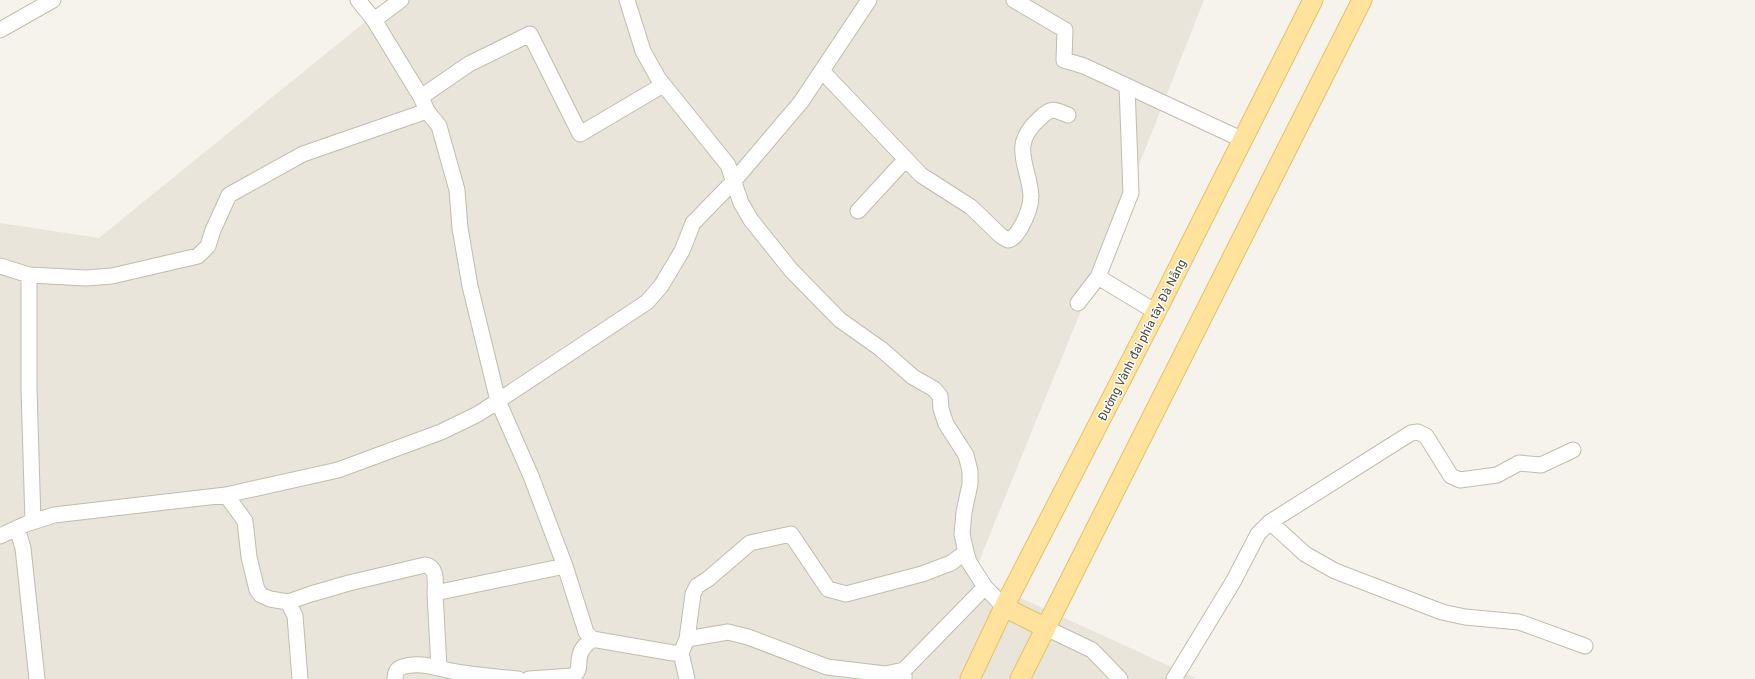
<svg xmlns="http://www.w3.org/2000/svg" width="1755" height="679" font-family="Roboto,sans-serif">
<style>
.residential{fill:#eae5da}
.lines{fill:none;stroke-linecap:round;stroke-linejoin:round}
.minor-casing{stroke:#c2bbae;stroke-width:17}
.major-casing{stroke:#e6c16a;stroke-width:21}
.minor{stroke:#fff;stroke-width:15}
.major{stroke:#ffe39c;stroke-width:19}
.labels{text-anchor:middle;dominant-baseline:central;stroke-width:3;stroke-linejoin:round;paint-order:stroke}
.street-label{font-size:12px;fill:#4b4439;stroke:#fff}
</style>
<rect width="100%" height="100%" fill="#f6f3ec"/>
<path class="residential" d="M392,0H1204L1102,259L973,576L1198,679H0V223L99,238Z"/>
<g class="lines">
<g class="minor-casing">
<path id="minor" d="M358,0L374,20L421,97L427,111L439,126L457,190L460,228L470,286L498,401L531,476L565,566L586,632L592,639L673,653H681L687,679
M627,0L643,51L658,78L728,165L741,203L751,220L791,270L840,320L881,349L913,377L934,389L940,396L941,409L946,424L966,455L970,471V484L964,512L962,534L966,552L969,562L985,587L1004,607
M1014,0L1065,30L1064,60L1084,66L1243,140
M374,20L401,0
M0,30L53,0
M822,71L921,175L971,207L1001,236L1008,240C1015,238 1017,233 1021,227C1026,218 1031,207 1031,196C1029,165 1009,146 1039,119C1051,107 1053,109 1068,115
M1127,86L1131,193L1098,277L1156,312
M421,97L469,64L530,34L580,134L663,85
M858,211L905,160
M0,266L29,275V389L33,522
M29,275L86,278L112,276L198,256L208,246L213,230L229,195L303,154L427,111
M1078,303L1098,277
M226,495L245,521L249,557L257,590L261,595L270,599L288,602L311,594L349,583L425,565C438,567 435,583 435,593
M1270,522L1305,554L1335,571L1442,612L1465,617L1519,622L1585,646
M17,528L23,548L37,679
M0,536L26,524L54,515L226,495L338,470L441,432L478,414L498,401L647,302L661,286L682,251L693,223L733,182L801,102L869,0
M288,602L295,616L300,679
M1046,628L1092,650L1120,679
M687,639L728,632L748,637L827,667L885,674L904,670
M681,653L687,639L693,594L697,586L708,579L750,543L791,534L828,589L846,594L922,574L951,563L966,552
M439,668L435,593L565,566
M395,679C395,674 396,669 402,667C422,660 443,671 463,673C481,676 500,677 518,679
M529,679L573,676C582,669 577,664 580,655C581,648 587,644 592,639
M904,679V670L985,587
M1174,679L1233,582L1258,534L1270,522L1411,433L1418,432L1426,436L1451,476L1460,480L1497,475L1519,463L1541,465L1573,450"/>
</g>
<g class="major-casing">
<path id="major" d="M1004,607L1046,628
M970,679L1004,607L1156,312L1313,0
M1020,679L1362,0"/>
</g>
<use href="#minor" class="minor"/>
<use href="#major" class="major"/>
</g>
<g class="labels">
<g class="street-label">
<text transform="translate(1142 340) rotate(-63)">Đường Vành đai phía tây Đà Nẵng</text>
</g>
</g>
</svg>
